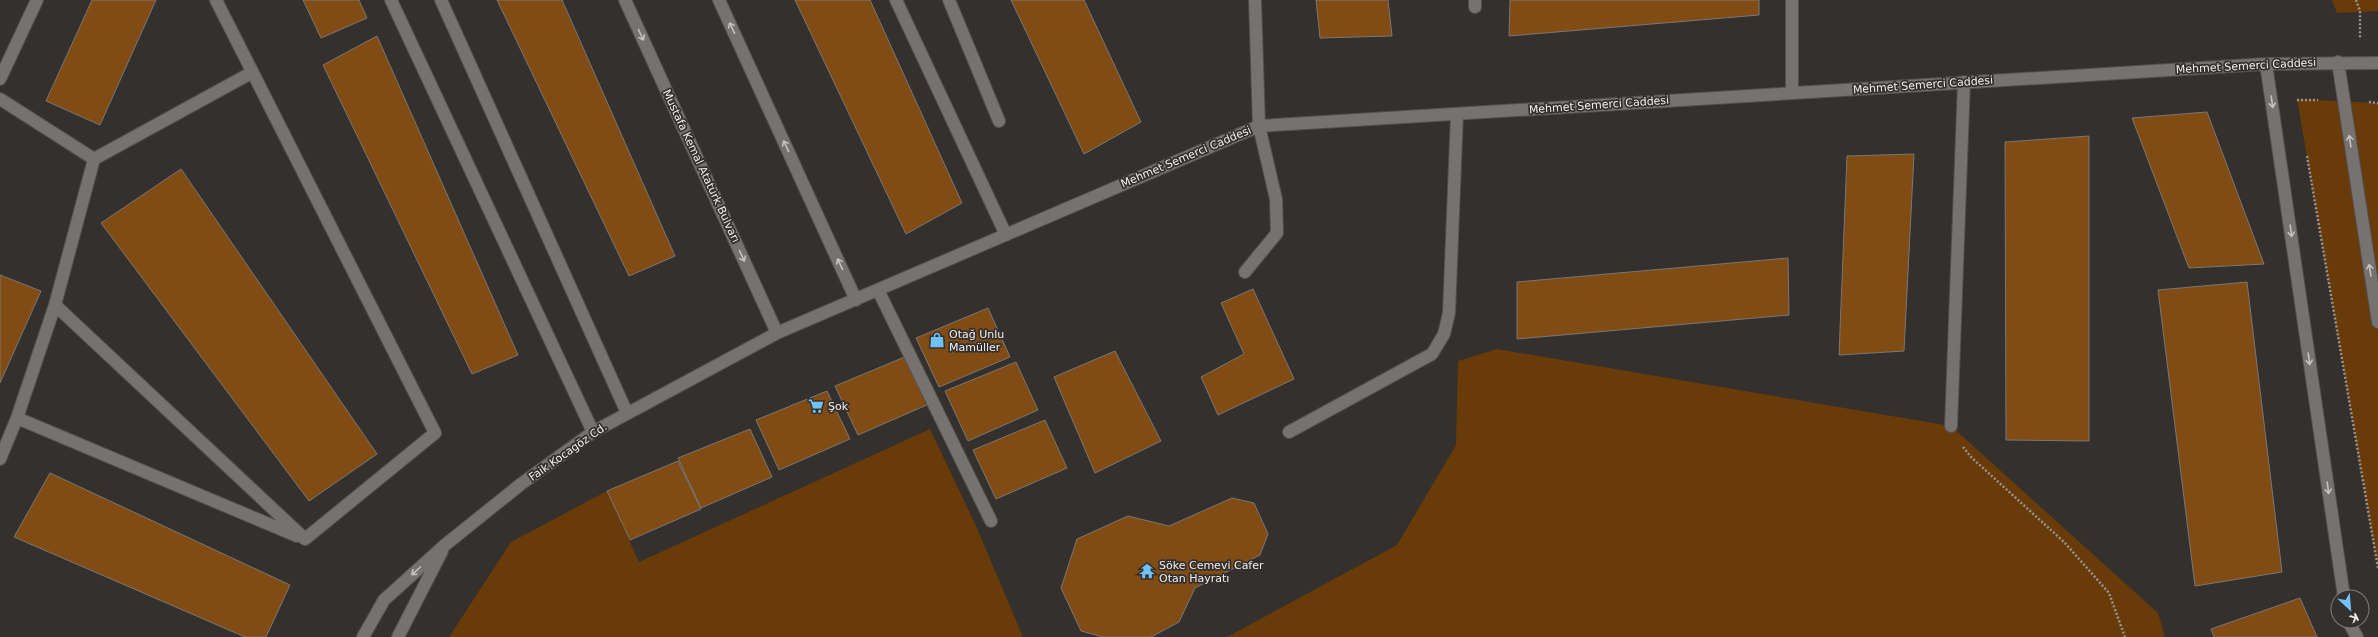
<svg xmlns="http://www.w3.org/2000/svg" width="2378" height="637" font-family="'DejaVu Sans',sans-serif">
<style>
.green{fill:#683b09}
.building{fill:#804c13;stroke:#7a7775}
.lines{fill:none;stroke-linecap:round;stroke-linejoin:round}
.minor-casing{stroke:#52504e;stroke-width:14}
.path{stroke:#979493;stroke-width:2.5;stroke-dasharray:2 2;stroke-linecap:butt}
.minor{stroke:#757270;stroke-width:12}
.oneway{stroke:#c5c3c1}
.labels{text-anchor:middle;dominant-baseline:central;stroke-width:3.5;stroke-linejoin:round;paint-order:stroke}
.street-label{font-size:11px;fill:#f0eeed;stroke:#33302e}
.poi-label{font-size:11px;fill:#f0eeed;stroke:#33302e;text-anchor:start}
</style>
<rect width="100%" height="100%" fill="#33302e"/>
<path class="green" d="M2332,0H2378V11L2337,13Z
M2297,99L2378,103V568Z
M1497,349L1951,426L2158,613L2165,637H1227L1397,545L1456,445L1458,361Z
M930,429L977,528L1023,637H449L511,542L607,491L639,562Z"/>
<path class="building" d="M92,0H156L100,125L46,101Z
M303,0H359L367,18L321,38Z
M497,0H562L675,256L629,276Z
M795,0H870L962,203L906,234Z
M1011,0H1084L1141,122L1084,154Z
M1316,0H1388L1392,36L1320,38Z
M1510,0H1759V15L1509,36Z
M377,36L518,355L472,374L323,65Z
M2207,112L2264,264L2189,268L2132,118Z
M2089,136V441L2006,440L2005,142Z
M1914,154L1904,351L1839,355L1847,156Z
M181,169L377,454L309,501L101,223Z
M1788,258L1789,315L1517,339V282Z
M0,275L41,291L0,383Z
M2247,282L2282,572L2195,586L2158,290Z
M1253,289L1294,379L1218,415L1201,377L1244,354L1221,303Z
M988,308L1010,357L939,387L916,338Z
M1115,351L1161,441L1095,473L1054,377Z
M907,356L929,404L858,435L835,386Z
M1016,362L1038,410L968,441L945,391Z
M827,391L850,439L779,470L756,420Z
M1045,420L1067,468L996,499L973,450Z
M750,429L772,477L701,508L678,458Z
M678,461L701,509L630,540L607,491Z
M50,473L290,585L266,637H245L14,537Z
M1232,498L1254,503L1268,534L1260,555L1195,588L1179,622L1151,637H1103L1081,631L1061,588L1077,539L1128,516L1169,526Z
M2300,598L2317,637H2214L2211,629Z"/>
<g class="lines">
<g class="minor-casing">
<path id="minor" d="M216,0L435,433L305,539
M391,0L593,432
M441,0L627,413
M625,0L777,333
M719,0L856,300
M896,0L1006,235
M949,0L999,121
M1475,7V0
M2338,62L2378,322
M2266,64L2344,597
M251,73L94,159L55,305L305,539
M0,79L37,0
M1792,93V0
M0,99L94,159
M1245,272L1277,233L1276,199L1259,126L1255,0
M878,290L991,521
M17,418L297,536
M1951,426L1964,82
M1289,432L1432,354L1444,334L1449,313L1457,114
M0,459L17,418L55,305
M2348,621L2357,637
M363,637L384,600L445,545L521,484L593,432L777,333L1259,126L2266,64L2378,63
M398,637L442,551"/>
</g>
<path class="path" d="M2356,0L2360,11V38
M2297,100H2318
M2369,102L2378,103
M2307,156L2378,568
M1963,447L1971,457L2064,542L2109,593L2125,637"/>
<use href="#minor" class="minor"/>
</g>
<defs><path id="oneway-shaft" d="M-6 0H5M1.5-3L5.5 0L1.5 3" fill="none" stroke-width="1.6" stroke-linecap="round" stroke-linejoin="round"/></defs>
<g class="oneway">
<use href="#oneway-shaft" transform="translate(732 28) rotate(-115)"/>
<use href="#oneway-shaft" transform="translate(641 35) rotate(65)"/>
<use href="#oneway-shaft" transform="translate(2272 102) rotate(82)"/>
<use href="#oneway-shaft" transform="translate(2350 141) rotate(-99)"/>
<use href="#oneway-shaft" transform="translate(786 146) rotate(-115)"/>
<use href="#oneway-shaft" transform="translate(2291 231) rotate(82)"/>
<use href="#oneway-shaft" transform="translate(742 256) rotate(65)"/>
<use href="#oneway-shaft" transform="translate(840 264) rotate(-115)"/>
<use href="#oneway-shaft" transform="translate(2370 270) rotate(-99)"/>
<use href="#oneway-shaft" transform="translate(2309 359) rotate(82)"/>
<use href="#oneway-shaft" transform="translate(2328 488) rotate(82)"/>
<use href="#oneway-shaft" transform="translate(416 571) rotate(138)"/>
</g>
<defs>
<g id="shop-bare" transform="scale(1.2)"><path d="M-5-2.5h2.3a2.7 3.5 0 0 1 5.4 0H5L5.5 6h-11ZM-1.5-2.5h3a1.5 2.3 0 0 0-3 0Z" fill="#72c1f5" stroke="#33302e" stroke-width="2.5" paint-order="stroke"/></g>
<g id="supermarket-bare" transform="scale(1.2)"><path d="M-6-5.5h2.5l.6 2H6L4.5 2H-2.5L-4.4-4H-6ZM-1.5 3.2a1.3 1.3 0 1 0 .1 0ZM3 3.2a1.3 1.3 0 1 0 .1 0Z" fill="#72c1f5" stroke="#33302e" stroke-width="2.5" paint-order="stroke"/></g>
<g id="temple-bare" transform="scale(1.2)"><path d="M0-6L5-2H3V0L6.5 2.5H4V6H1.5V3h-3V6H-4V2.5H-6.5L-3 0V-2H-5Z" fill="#72c1f5" stroke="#33302e" stroke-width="2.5" paint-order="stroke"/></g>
</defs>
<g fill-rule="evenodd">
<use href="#shop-bare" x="937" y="340"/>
<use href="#supermarket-bare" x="816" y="406"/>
<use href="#temple-bare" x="1147" y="571"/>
</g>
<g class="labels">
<g class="street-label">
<text transform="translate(2246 66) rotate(-3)">Mehmet Semerci Caddesi</text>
<text transform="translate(1923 85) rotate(-4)">Mehmet Semerci Caddesi</text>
<text transform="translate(1599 105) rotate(-4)">Mehmet Semerci Caddesi</text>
<text transform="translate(1186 157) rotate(-23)">Mehmet Semerci Caddesi</text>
<text transform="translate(701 166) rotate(65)">Mustafa Kemal Atatürk Bulvarı</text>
<text transform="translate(568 452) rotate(-35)">Faik Kocagöz Cd.</text>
</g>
<g class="poi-label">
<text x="949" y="334">Otağ Unlu<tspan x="949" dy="13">Mamüller</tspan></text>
<text x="828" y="406">Şok</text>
<text x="1159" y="565">Söke Cemevi Cafer<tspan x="1159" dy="13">Otan Hayratı</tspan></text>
</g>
</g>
<g transform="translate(2350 609) rotate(154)"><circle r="19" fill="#33302e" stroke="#7f7c7a"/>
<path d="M0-3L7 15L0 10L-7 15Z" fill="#72c1f5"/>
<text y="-6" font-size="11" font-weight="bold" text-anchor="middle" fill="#f0eeed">K</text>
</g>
</svg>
